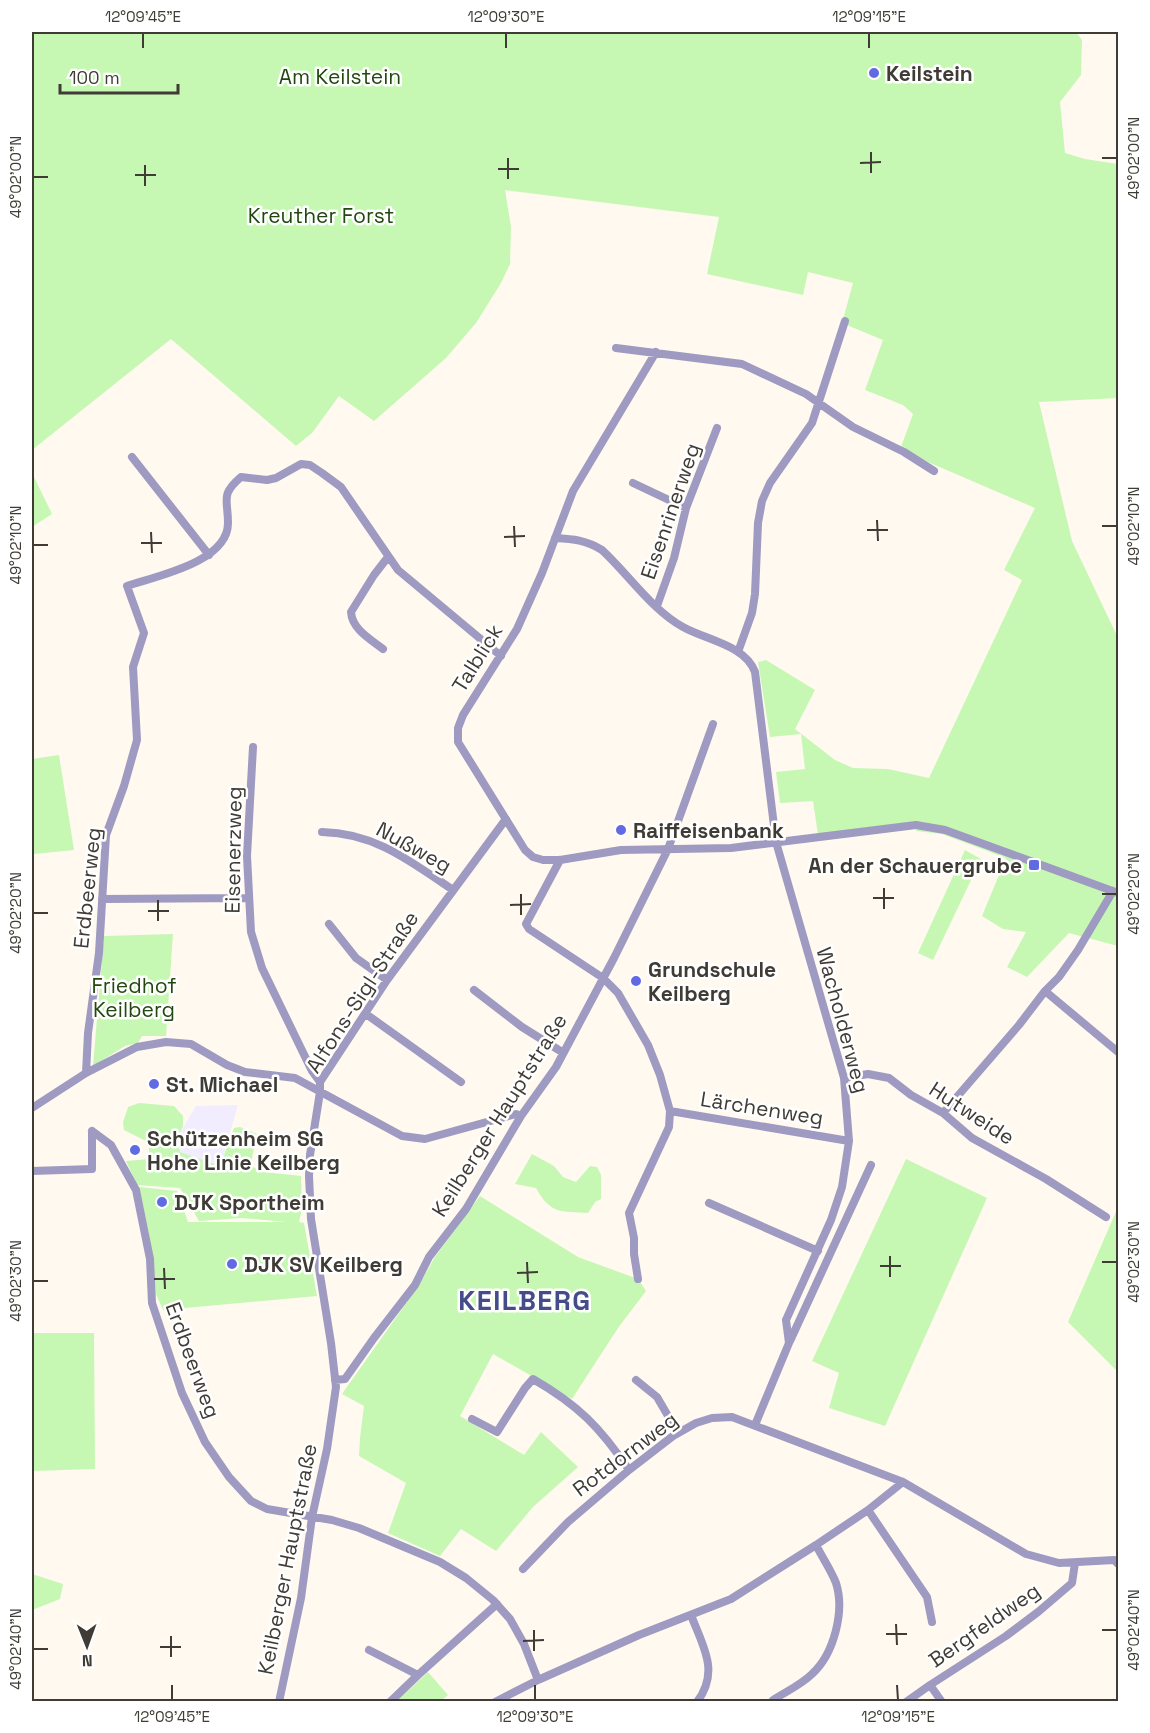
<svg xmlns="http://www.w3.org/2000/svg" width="1150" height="1733" font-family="'Space Grotesk',sans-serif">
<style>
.education{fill:#f1edff}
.green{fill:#c6f8b4}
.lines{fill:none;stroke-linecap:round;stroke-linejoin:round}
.minor{stroke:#9e9ac1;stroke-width:8}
.ticks{fill:none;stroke:#3f3b35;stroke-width:2}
.poi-dot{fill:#606be3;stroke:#fff;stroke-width:2}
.labels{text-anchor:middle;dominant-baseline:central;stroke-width:5;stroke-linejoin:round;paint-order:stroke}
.poi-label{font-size:21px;font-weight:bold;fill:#3f3b35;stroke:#fff;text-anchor:start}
.park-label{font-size:21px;fill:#224710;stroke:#fff}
.street-label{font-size:21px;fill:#3f3b35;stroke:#fff}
.district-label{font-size:27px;font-weight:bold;letter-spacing:1.5px;fill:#444d8a;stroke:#fff}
.neatline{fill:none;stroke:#3f3b35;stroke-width:2}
.ticks-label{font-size:15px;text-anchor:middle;fill:#3f3b35}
</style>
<rect width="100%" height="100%" fill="#fff9f0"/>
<path class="education" d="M238,1105L220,1168L170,1149L196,1106Z"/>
<path class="green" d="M32,32H1076L1082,40L1081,75L1060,102L1065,153L1085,159L1118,164V398L1039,402L1072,541L1118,638V946L1069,933L1027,977L1007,967L1026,932L1003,929L982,916L1006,858L942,834L916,831L919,824L818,835L813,801L780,803L776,772L805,769L801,734L770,737L758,662L766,660L815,690L795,729L835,760L853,768L888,769L929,778L1022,580L1004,570L1035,508L921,459L901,447L913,414L903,405L865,390L883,340L842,323L853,283L808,272L803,295L707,274L719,217L505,190L511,227L510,264L501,283L476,323L446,358L374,421L339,396L312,433L296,446L171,339L32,450Z
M32,473L52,514L32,527Z
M59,755L74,850L34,854L32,865V759Z
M965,850L981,859L933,960L918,953Z
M173,934L166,1036H142L138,1043L125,1046L93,1066L104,936Z
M139,1103L174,1106L183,1116V1126L178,1137L180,1152L220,1166L234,1128L240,1127L257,1134L252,1158L253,1167L263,1172L301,1176L302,1209L299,1222L304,1223L317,1296L163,1310L156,1294L149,1234L139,1187L177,1191L188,1222H286L242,1218L199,1221L180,1188L137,1185L126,1161L150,1159L148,1142L124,1130L123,1122L128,1107Z
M532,1154L554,1166L563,1177L576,1182L590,1166L597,1167L601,1175V1199L595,1202L588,1213C561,1211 551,1215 536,1188L515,1184Z
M906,1159L987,1198L885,1426L829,1408L839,1373L812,1361Z
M480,1196L578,1257L638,1279L646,1291L618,1328L572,1399L493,1354L460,1416L524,1455L541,1432L578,1467L533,1507L496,1551L461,1529L440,1556L388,1533L406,1483L359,1456L360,1438L364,1406L342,1394L419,1285L435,1257Z
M1118,1207V1372L1068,1322Z
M32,1333H94L95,1469L32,1471Z
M32,1574L63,1584L60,1599L32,1610Z
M428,1672L448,1695L441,1701L396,1702Z"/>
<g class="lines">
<path class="minor" d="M616,348L742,364L806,394L853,427L904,452L934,471
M656,352L573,491L542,573L517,629L463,715L458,728V742L525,850L533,857L543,860H560L621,850L731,848L916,825L945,830L1118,893
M132,457L209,555
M633,483L686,508
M555,538C573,539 586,540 602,550C628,574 652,610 683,627C706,640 745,645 755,672L776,842L844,1078L849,1141L842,1187L831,1220L786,1320L789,1343L755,1425
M657,606L674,558L686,508L717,428
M383,649C370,639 352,629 351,612L374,575L388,557
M738,652L752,613L755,594L758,523L762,501L770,483L812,423L845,321
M253,747L247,856L251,932L262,968L312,1071L320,1082
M322,832C375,833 410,861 453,890
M560,860L526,924L529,929L603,978L618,993L648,1045L660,1075L670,1111L669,1127L629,1213L634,1238V1254L638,1279
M102,899L248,898
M329,924L356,958L387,980
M474,990L522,1027L562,1052
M1045,991L1118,1052
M366,1014L461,1082
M86,1073L88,1033L99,953L106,835L124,786L137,740L133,667L144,633L127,586C157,576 228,562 228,523C228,499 220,495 241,477L267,480L276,478L301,464L310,465L322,473L341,487L398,570L501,656
M844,1078L868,1074L889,1078L911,1095L943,1113L972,1138L1046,1179L1106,1217
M32,1108L86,1073L137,1047L166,1042L191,1044L227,1065L245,1072L295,1078L402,1136L425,1139L516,1114L521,1116
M670,1111L849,1141
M943,1113L1019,1025L1045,991L1059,977L1078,950L1113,891
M92,1131L111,1145L136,1190L150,1259L152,1303L182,1393L205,1442L229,1477L251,1501L267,1509L332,1520L359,1528L440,1562L466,1578L493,1600L510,1619L524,1644L538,1680
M32,1171L92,1169V1131
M709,1203L818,1251
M790,1341L871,1165
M335,1380L345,1379L374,1338L415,1285L429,1257L466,1209L521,1116L556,1067L614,958L668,849L713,724
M636,1380L657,1397L678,1433
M472,1419L497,1432L525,1388L533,1379C578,1405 600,1427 629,1470
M868,1510L927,1597L932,1622
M523,1569L568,1522L629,1470L673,1436L696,1423L712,1418L732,1417L903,1482L1026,1554L1059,1563L1114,1560L1118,1564
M691,1615C703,1647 720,1671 697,1702
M369,1650L418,1675
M773,1700C785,1692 801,1685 812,1674C834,1654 845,1611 836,1583C831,1570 822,1557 816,1545
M279,1702L301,1598L312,1517L327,1449L336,1387L331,1343L311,1219L309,1176L310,1155L320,1092V1082L387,980L506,819
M390,1702L418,1675L497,1604
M495,1702L538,1680L639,1635L731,1599L816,1545L868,1510L903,1482
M906,1702L930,1685
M942,1702L930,1685L1006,1636L1038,1612L1072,1583L1075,1563"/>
</g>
<path class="ticks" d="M143,33V48M506,33V48M869,33V48M871,152V173M508,158V179M1102,158H1117M860,163L881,162M145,165V186M498,169H519M135,175H156M33,177H48M877,520L878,541M514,526L515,547M1102,526H1117M867,530H888M151,532L152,553M504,537L525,536M141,543H162M33,545H48M884,888V909M521,894V915M1102,894H1117M873,898H894M158,900V921M510,905L531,904M148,911H169M33,913H48M890,1256V1277M527,1262L528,1283M1102,1262H1117M880,1266H901M164,1268L165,1289M517,1273L538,1272M154,1279H175M33,1281H48M896,1624L897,1645M534,1630V1651M1102,1630H1117M886,1634H907M171,1636V1657M523,1641L544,1640M160,1647H181M33,1649H48M172,1685V1700M535,1685V1700M897,1685L898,1700"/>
<g class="poi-dot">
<circle cx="874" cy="73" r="6"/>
<circle cx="621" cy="830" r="6"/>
<rect x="1028" y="859" width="12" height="12" rx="3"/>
<circle cx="636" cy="981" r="6"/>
<circle cx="154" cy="1084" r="6"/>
<circle cx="135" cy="1150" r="6"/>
<circle cx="162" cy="1202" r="6"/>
<circle cx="232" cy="1264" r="6"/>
</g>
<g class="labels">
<g class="poi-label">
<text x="886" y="73">Keilstein</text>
<text x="633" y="830">Raiffeisenbank</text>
<text x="1022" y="865" text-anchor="end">An der Schauergrube</text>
<text x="648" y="969">Grundschule<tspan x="648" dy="24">Keilberg</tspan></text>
<text x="166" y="1084">St. Michael</text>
<text x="147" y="1138">Schützenheim SG<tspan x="147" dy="24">Hohe Linie Keilberg</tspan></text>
<text x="174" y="1202">DJK Sportheim</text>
<text x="244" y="1264">DJK SV Keilberg</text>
</g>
<g class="park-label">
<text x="340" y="76">Am Keilstein</text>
<text x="321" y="215">Kreuther Forst</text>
<text x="134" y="985">Friedhof<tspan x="134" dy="24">Keilberg</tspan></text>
</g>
<g class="street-label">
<text transform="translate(670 511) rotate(-71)">Eisenrinerweg</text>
<text transform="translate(477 658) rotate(-58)">Talblick</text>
<text transform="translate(414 847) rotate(29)">Nußweg</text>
<text transform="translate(233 850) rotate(-89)">Eisenerzweg</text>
<text transform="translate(87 888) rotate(-84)">Erdbeerweg</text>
<text transform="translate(362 992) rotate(-57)">Alfons-Sigl-Straße</text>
<text transform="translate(843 1020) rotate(75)">Wacholderweg</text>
<text transform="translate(762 1108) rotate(9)">Lärchenweg</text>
<text transform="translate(972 1113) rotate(33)">Hutweide</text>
<text transform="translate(499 1115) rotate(-58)">Keilberger Hauptstraße</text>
<text transform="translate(193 1360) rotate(70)">Erdbeerweg</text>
<text transform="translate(625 1454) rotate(-37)">Rotdornweg</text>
<text transform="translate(287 1559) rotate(-79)">Keilberger Hauptstraße</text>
<text transform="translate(984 1625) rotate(-35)">Bergfeldweg</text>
</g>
<g class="district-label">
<text x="525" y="1300">KEILBERG</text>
</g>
</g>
<rect width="1150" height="1733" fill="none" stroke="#ffffff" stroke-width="66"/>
<g transform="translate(87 1646) rotate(179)" stroke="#ffffff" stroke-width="4.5" paint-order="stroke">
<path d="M0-4.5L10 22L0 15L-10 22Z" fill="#3f3b35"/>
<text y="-9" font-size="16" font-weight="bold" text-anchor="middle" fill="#3f3b35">N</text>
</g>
<path d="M60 84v9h118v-9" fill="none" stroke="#3f3b35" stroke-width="3"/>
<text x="69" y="84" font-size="18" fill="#3f3b35" stroke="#ffffff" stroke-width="4.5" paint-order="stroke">100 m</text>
<rect x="33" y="33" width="1084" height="1667" class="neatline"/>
<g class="ticks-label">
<text x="143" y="22">12°09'45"E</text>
<text x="506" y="22">12°09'30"E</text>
<text x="869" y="22">12°09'15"E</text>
<text transform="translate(1134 158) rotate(-90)" y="5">49°02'00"N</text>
<text transform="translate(16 177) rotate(-90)" y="5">49°02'00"N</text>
<text transform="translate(1134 526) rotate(-90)" y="5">49°02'10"N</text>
<text transform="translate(16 545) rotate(-90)" y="5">49°02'10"N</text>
<text transform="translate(1134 894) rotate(-90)" y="5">49°02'20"N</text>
<text transform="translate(16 913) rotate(-90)" y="5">49°02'20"N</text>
<text transform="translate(1134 1262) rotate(-90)" y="5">49°02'30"N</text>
<text transform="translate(16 1281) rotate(-90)" y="5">49°02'30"N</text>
<text transform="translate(1134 1630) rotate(-90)" y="5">49°02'40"N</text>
<text transform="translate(16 1649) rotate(-90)" y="5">49°02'40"N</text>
<text x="172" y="1722">12°09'45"E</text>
<text x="535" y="1722">12°09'30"E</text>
<text x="898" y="1722">12°09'15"E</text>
</g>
</svg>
